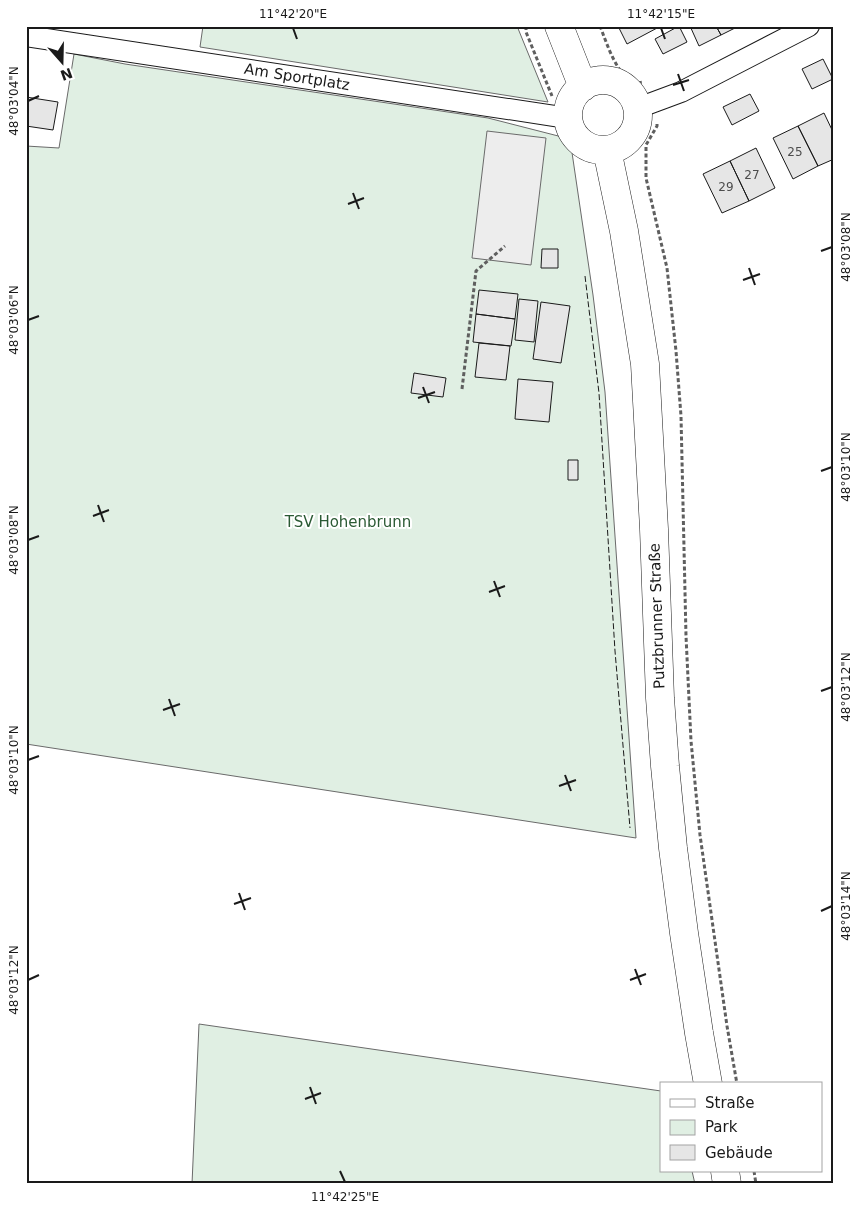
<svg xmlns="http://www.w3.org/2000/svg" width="860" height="1210" font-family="'DejaVu Sans',sans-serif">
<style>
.green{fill:#e0efe3;stroke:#6a6a6a}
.parking{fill:#ededed;stroke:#6a6a6a}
.building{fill:#e6e6e6;stroke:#1a1a1a}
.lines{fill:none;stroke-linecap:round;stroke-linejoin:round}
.street-casing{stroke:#1a1a1a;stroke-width:22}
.secondary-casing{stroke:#1a1a1a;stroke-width:29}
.path{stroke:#5f5f5f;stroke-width:3;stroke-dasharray:4 2.5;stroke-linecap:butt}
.street{stroke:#fff;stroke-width:20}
.secondary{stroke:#fff;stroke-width:28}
.fence{stroke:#1a1a1a;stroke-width:1;stroke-dasharray:6 2.5;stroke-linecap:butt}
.ticks{fill:none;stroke:#1a1a1a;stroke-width:2}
.labels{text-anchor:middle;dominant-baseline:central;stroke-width:4;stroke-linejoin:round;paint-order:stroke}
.number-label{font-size:12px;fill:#4d4d4d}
.street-label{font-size:15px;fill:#1a1a1a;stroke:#fff}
.park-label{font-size:15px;fill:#2b5a34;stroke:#fff}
.neatline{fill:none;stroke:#1a1a1a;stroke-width:2}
.ticks-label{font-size:12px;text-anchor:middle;fill:#1a1a1a}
</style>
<rect width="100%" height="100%" fill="#fff"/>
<path class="green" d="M203,26H517L548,102L200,47Z
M74,54L125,64L488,118L570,139L593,295L605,392L636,838L26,744V146L59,148Z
M199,1024L661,1091V1171H692L695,1184H192Z"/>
<path class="parking" d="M487,131L546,138L531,265L472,258Z"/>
<path class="building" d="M618,26H659V27L627,44Z
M679,26L687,42L663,54L655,39Z
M690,26H716L721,35L699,46Z
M716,26H739L721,35Z
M823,59L833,79L812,89L802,69Z
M750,94L759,111L732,125L723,107Z
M26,97L58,102L53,130L26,126Z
M824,113L834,134V159L818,166L798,126Z
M798,126L818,166L793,179L773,138Z
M756,148L775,188L749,201L730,161Z
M730,161L749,201L722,213L703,174Z
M542,249H558V268H541Z
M479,290L518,294L515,319L476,314Z
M519,299L538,301L534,342L515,340Z
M541,302L570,306L561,363L533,359Z
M476,314L515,319L511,346L473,342Z
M479,343L510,346L506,380L475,377Z
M414,373L446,378L443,397L411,393Z
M518,379L553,382L549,422L515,419Z
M568,460H578V480H568Z"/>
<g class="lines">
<g class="street-casing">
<path id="street" d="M26,36L561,117H568
M638,108L681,92L809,26"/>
</g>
<g class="secondary-casing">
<path id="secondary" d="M559,26L583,87
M568 115a35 35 0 1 1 70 0a35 35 0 1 1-70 0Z
M607,150L624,231L645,364L654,529L660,698L665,766L673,848L684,933L699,1033L708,1084
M725,1171L727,1184"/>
</g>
<path class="path" d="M526,26V32L552,96
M600,26C606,41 618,80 636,83C638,83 641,82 644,82
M657,124V126L646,145V178L667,268L676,351L681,416L686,636L691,741L700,835L727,1026L737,1084
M462,389L476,271L505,246
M754,1171L756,1184"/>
<use href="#street" class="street"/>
<use href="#secondary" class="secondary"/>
<path class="fence" d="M585,276L599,393L615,651L630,828"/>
</g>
<path class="ticks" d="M293,28L297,39M661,28L665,39M678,74L684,91M673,85L689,80M28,101L39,96M353,193L359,209M348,204L364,198M821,251L832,247M749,268L755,285M743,280L760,274M28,320L39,316M423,387L429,403M418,398L435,392M821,471L832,467M98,505L104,522M93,516L109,510M28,540L39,536M494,581L500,597M489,592L505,586M821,691L832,687M169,699L175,716M163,710L180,704M28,760L39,756M565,775L571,791M559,786L576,780M239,893L245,910M234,904L251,898M821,911L832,906M635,969L641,985M28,980L39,975M630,980L646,974M310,1087L316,1104M305,1099L321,1093M340,1171L345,1182"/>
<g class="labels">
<g class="number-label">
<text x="795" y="152">25</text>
<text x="752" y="175">27</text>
<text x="726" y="187">29</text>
</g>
<g class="street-label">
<text transform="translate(297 77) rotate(9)">Am Sportplatz</text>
<text transform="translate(657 616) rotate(-92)">Putzbrunner Straße</text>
</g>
<g class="park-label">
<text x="348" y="522">TSV Hohenbrunn</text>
</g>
</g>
<rect width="860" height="1210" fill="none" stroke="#ffffff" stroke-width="55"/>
<rect x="660" y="1082" width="162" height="90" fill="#ffffff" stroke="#a3a3a3"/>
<rect x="670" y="1099" width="25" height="8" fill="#ffffff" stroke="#a3a3a3"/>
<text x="705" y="1108" font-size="15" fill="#1a1a1a">Straße</text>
<rect x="670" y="1120" width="25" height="15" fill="#e0efe3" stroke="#a3a3a3"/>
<text x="705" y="1132" font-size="15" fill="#1a1a1a">Park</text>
<rect x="670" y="1145" width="25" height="15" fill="#e6e6e6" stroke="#a3a3a3"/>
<text x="705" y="1158" font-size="15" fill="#1a1a1a">Gebäude</text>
<g transform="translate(62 62) rotate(160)" stroke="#ffffff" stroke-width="4" paint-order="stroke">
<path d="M0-4L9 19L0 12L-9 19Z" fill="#1a1a1a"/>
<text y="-8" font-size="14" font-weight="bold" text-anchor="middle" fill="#1a1a1a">N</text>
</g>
<rect x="28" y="28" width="804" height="1154" class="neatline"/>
<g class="ticks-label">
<text x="293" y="18">11°42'20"E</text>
<text x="661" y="18">11°42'15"E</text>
<text transform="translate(14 101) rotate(-90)" y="4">48°03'04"N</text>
<text transform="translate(846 247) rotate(-90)" y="4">48°03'08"N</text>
<text transform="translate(14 320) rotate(-90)" y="4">48°03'06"N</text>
<text transform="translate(846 467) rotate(-90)" y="4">48°03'10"N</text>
<text transform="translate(14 540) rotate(-90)" y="4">48°03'08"N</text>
<text transform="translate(846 687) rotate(-90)" y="4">48°03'12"N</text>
<text transform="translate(14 760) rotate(-90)" y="4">48°03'10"N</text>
<text transform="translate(846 906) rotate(-90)" y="4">48°03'14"N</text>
<text transform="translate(14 980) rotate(-90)" y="4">48°03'12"N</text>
<text x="345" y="1201">11°42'25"E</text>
</g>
</svg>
